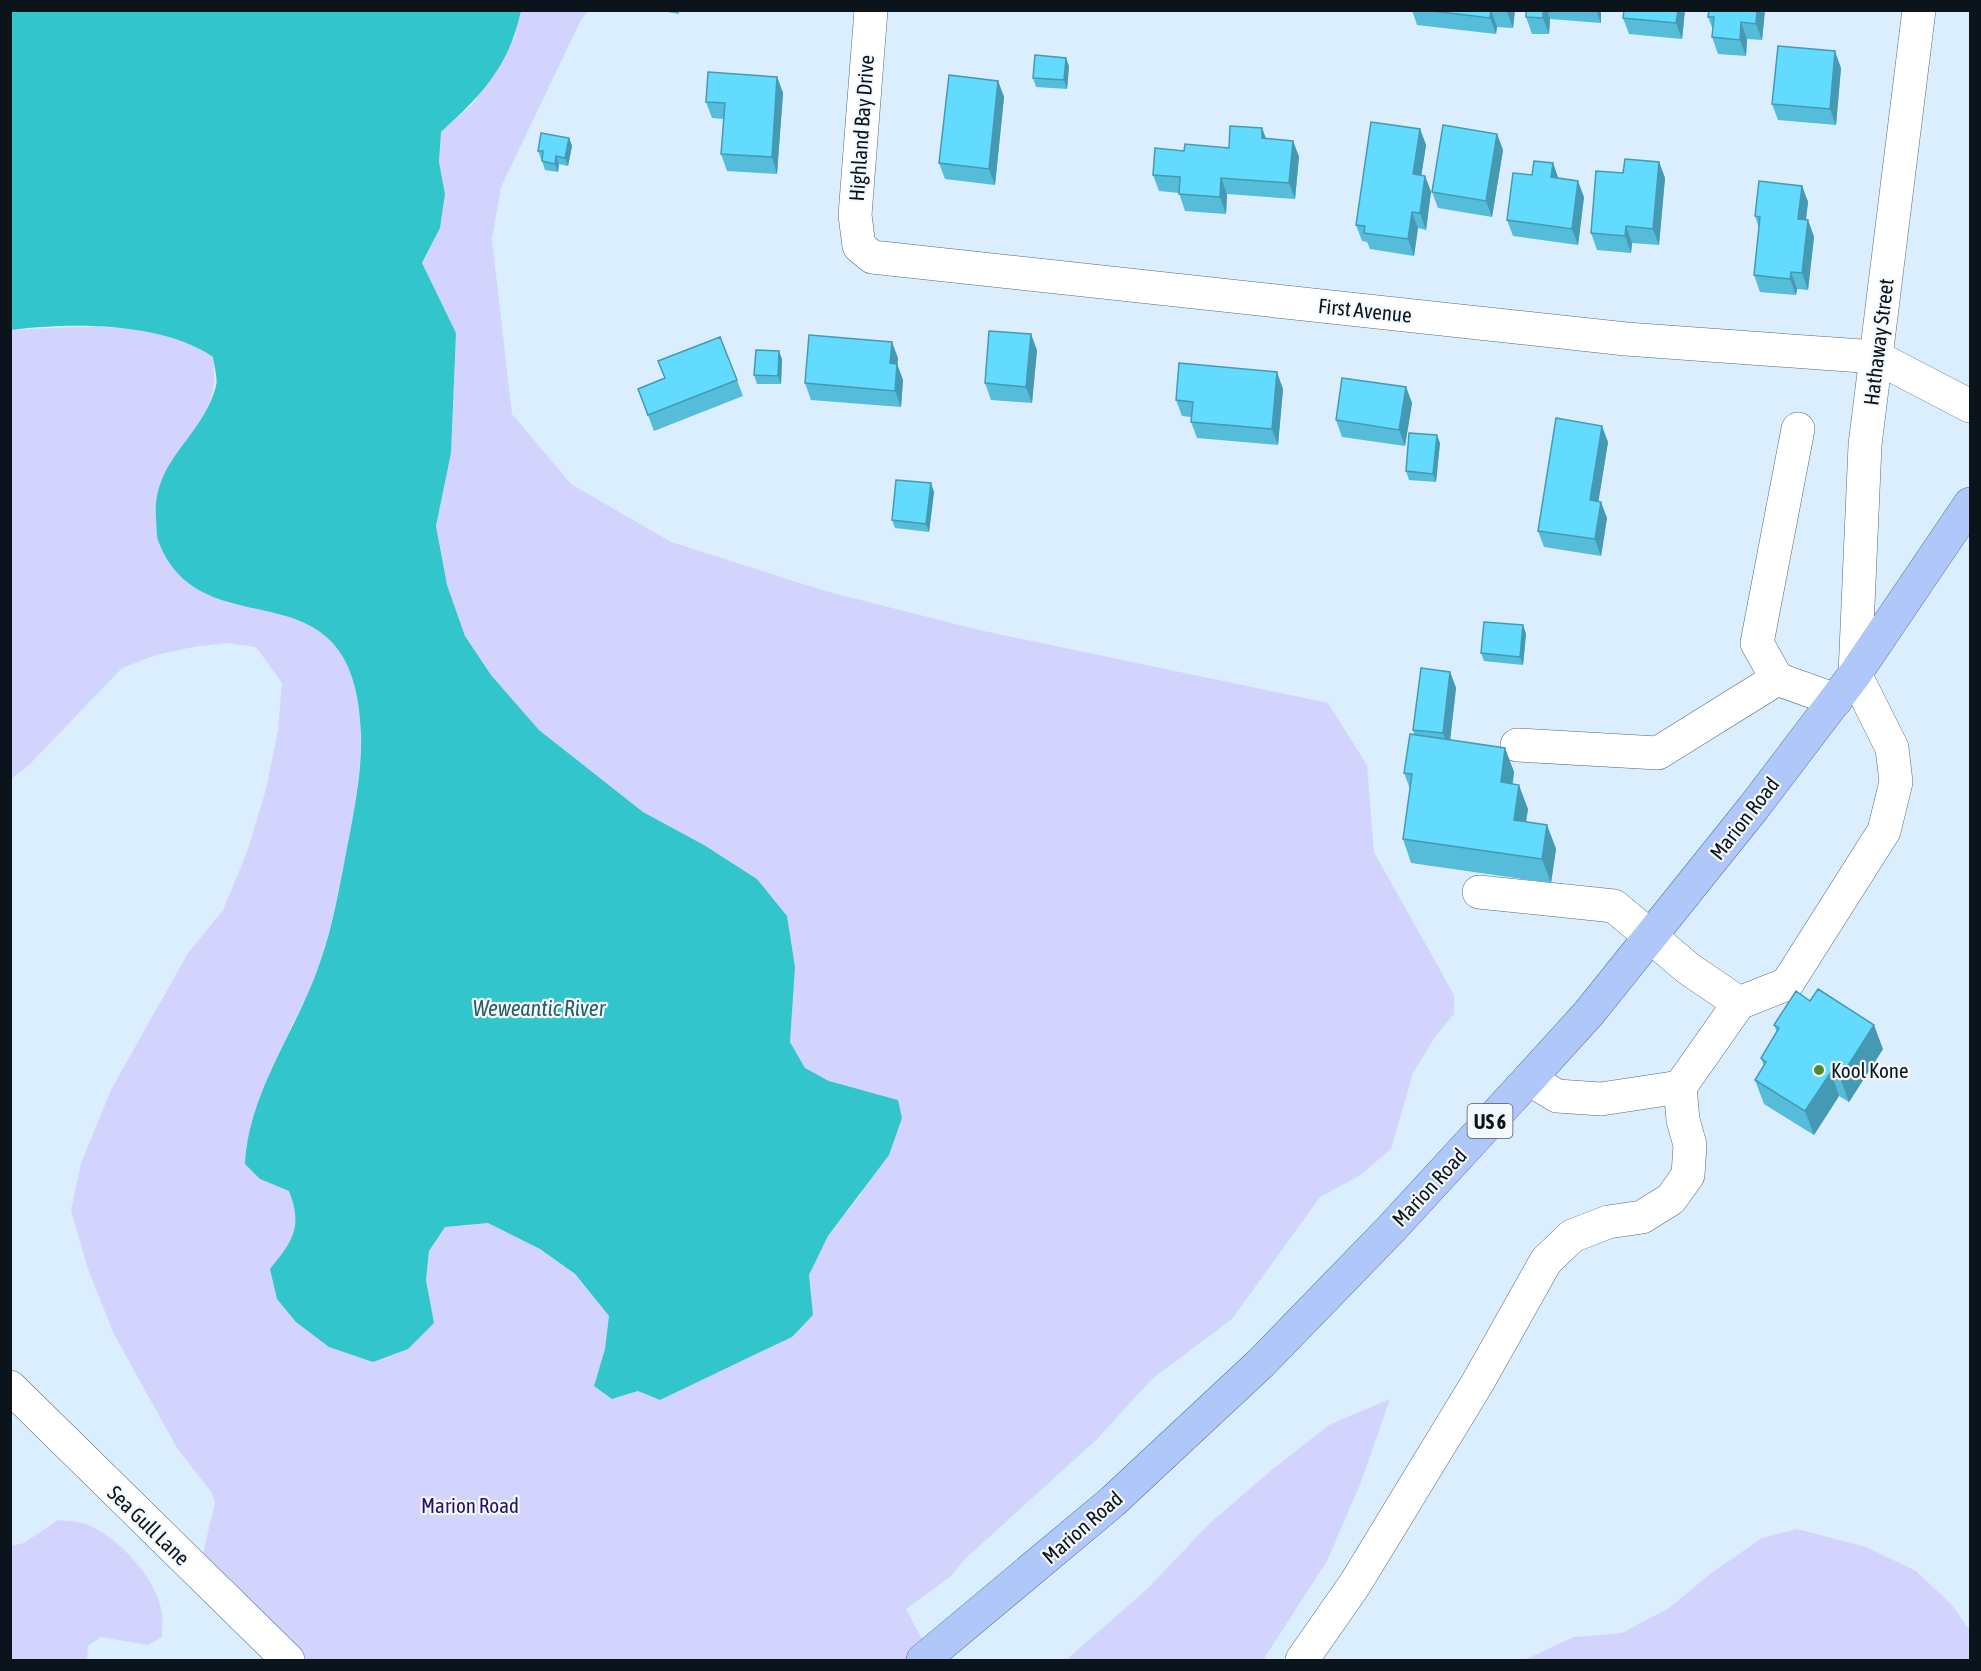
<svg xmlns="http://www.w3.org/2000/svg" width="1981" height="1671" font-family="'Asap Condensed',sans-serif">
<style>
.green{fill:#d3d4fd}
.water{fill:#32c5cb}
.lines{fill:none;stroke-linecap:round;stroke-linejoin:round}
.minor-casing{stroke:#546979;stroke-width:34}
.major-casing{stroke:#5472a8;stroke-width:34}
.minor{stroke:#fff;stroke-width:33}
.major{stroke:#b0c8f9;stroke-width:33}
.wall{fill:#55bcda}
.shaded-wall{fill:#4599b2}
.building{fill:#63dbfe;stroke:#4599b2;stroke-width:1.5}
.poi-dot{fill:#4f8a28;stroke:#f4f9fd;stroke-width:2}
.labels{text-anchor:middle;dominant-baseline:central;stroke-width:4.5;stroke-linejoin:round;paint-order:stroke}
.shield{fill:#f4f9fd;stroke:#51595e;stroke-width:1.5}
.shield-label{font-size:20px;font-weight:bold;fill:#0b141a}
.street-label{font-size:21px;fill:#0b141a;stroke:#f4f9fd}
.poi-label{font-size:21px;fill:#0b141a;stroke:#f4f9fd;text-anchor:start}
.park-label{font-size:21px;fill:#280f6e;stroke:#f4f9fd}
.water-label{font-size:22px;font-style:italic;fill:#255e60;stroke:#f4f9fd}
</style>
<rect width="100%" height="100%" fill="#dbeefd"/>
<path class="green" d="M521,11H588L581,20L501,187L492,239L512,414L571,484L671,542L825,591L979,630L1328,703L1367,765L1374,852L1454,995V1014L1435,1037L1413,1073L1391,1149L1359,1176L1320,1197L1232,1319L1152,1379L1097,1439L964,1560L951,1576L906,1609L933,1660H304L277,1626L266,1631L197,1578L215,1503L212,1493L177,1448L114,1334L88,1269L71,1211L81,1163L111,1090L188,953L223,910L247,852L266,789L278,730L282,683L256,647L226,643L193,647L156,655L122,668L29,765L11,779V330H13C78,327 158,318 213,357C218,398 206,415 182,446L227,603C255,608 290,610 314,626C384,670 358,793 345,860C337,897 330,934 318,970C311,990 300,1008 291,1027C274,1067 259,1105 246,1146L311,1190L434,1323L426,1280L429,1251L445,1227L488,1223L540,1249L574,1274L609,1316L605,1349L594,1386L614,1399L638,1391L660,1400L792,1337L812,1315L809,1275L828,1236L861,1194L898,1100L829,1081L805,1068L790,1042L792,1007L757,879L704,845L643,812L539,730L491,675L465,636L447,585L436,526L451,453L456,333L422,264L440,228L445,194L439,162L441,132L472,105L515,37Z
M1390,1399L1361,1482L1327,1561L1263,1660H1066L1147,1589L1210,1523L1273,1469L1329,1425Z
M58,1520C67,1521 77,1521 86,1524C117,1536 158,1579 162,1614C163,1621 162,1630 162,1637L148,1645L101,1637L88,1646L87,1660H11V1546L24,1543Z
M1797,1529L1866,1547L1916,1571L1952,1605L1970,1631V1660H1524L1574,1637L1622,1633L1669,1608L1710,1574L1762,1538Z"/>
<path class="water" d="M10,11H521C509,66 482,95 441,132L439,162L445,194L440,228L422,263L456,333L451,453L436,526L447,585L465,636L491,675L539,730L643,812L704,845L757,879L787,916L795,967L790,1042L805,1068L829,1081L898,1100L902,1118L889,1155L828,1236L809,1275L813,1315L792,1337L660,1400L638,1391L612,1399L594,1386L605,1349L609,1316L575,1274L540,1249L488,1223L445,1227L429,1251L426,1280L434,1323L408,1349L373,1362L329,1347L296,1322L277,1299L270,1269C293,1241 303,1227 289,1191L260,1179L245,1164C248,1095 294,1034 317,971C330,937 337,900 344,864C352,821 362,778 361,735C356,553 204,656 159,543C156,536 157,527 156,519C152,459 202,439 216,386C218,378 214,366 213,357C164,322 69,322 11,330Z"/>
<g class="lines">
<g class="minor-casing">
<path id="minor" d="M871,10L855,215L859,246L872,257L1626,339L1876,357L1970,406
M1777,679L1757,643L1798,429
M1517,745L1658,753L1777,679L1836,700
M1479,892L1614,906L1689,969L1739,1003L1680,1087
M1739,1003L1787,984L1884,831L1896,782L1892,748L1855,674L1865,445L1919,10
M10,1387L288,1660
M1302,1660L1355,1584L1478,1382L1546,1261L1572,1236L1608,1222L1642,1217L1671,1199L1688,1175L1690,1145L1683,1120L1680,1087L1601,1099L1557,1096L1529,1079"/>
</g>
<g class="major-casing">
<path id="major" d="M923,1660L1112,1502L1261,1363L1391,1229L1529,1079L1589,1013L1754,807L1855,674L1970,504"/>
</g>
<use href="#minor" class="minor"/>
<use href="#major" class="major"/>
</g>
<path class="wall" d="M655,10H679V14Z
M1412,10H1515L1513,28L1497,27L1496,34L1417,25Z
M1526,10H1601V23L1550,19L1549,34H1532L1526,17Z
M1685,10L1682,39L1629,34L1623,18Z
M1765,10L1762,40L1747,39L1746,56L1718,54L1712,37L1713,30L1708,17Z
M1069,66L1067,89L1036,87L1033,78Z
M1841,68L1836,125L1778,120L1772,104Z
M777,77L783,93L777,174L727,171L721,154L724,119L712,118L706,102Z
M998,81L1004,97L995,185L945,179L939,163Z
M1262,128L1266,138L1293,141L1299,157L1295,199L1227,194L1226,214L1185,211L1179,193L1159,191L1153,175L1184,151L1229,148Z
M1420,129L1426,145L1421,176H1425L1431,192L1426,230L1418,228L1414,256L1370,249L1367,242L1362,241L1356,225Z
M1497,134L1503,150L1492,217L1438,208L1432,192Z
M569,138L572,146L568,166L559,164L558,172L545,170L542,161V159H541L538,151Z
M1659,162L1665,178L1659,245L1632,243L1631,253L1597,250L1591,233L1623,173Z
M1553,163L1558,178L1584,197L1578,245L1513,236L1507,220L1532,175Z
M1802,186L1808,202L1806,220H1808L1814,237L1808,290L1797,289L1796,295L1760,292L1754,275L1759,228L1755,216Z
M1037,350L1032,403L991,400L985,383Z
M898,358L897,364L903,380L901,407L811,400L805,383Z
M782,359L781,384H757L754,375Z
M658,361L737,380L743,396L654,431L638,389L665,378Z
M1406,387L1412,403L1405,446L1342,437L1336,420Z
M1283,389L1278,445L1197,438L1191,422V417L1182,416L1176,400Z
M1608,442L1598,502L1607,518L1601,556L1544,547L1538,531Z
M1440,443L1436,482L1409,480L1406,471Z
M934,492L929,532L895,528L892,520Z
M1523,625L1526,634L1523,665L1484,661L1481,653Z
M1450,672L1456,688L1450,740L1505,748L1514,772L1513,784L1528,809L1526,822L1547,825L1556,849L1551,883L1411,863L1403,839L1410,789L1404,773L1414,734L1413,730Z
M1774,1025L1883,1049L1849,1102L1839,1096L1814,1135L1764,1104L1755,1080L1764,1066L1761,1058L1777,1032Z"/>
<path class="shaded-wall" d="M1491,10L1497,27L1496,34L1490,18Z
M1507,10H1515L1513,28L1507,12Z
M1543,10H1547L1550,19L1549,34L1543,18Z
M1596,10H1601V23Z
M1678,10H1685L1682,39L1676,23Z
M1757,10H1765L1762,40L1756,24Z
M1741,22L1747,39L1746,56L1740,40Z
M1835,51L1841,68L1836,125L1830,109Z
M1066,58L1069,66L1067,89L1064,80Z
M777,77L783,93L777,174L772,157Z
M998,81L1004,97L995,185L989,169Z
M1262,128L1268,145L1262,138Z
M1420,129L1426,145L1419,191L1413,174Z
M1497,134L1503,150L1492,217L1486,201Z
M569,138L572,146L568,166L565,158Z
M1293,141L1299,157L1295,199L1289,183Z
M556,156L559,164L558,172L555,164Z
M1659,162L1665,178L1659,245L1653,229Z
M1553,163L1559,180L1551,177Z
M1425,176L1431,192L1426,230L1420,213Z
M1221,178L1227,194L1226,214L1220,197Z
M1578,181L1584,197L1578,245L1572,229Z
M1802,186L1808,202L1804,235L1798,219Z
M1412,212L1418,228L1414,256L1408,239Z
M1808,220L1814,237L1808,290L1802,273Z
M1626,226L1632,243L1631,253L1625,236Z
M1791,272L1797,289L1796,295L1790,279Z
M1031,334L1037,350L1032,403L1026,387Z
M892,342L898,358L896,379L890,363Z
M779,351L782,359L781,384L778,376Z
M897,364L903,380L901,407L895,391Z
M1277,372L1283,389L1278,445L1272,429Z
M1406,387L1412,403L1405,446L1399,430Z
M1602,426L1608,442L1596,517L1590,500Z
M1437,435L1440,443L1436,482L1433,474Z
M931,483L934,492L929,532L926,524Z
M1601,502L1607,518L1601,556L1595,539Z
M1523,625L1526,634L1523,665L1520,657Z
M1450,672L1456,688L1449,750L1443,733Z
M1505,748L1514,772L1509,806L1501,782Z
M1519,785L1528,809L1522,844L1514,820Z
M1547,825L1556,849L1551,883L1542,859Z
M1874,1025L1883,1049L1849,1102L1840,1078Z
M1831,1072L1839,1096L1814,1135L1805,1111Z"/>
<path class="building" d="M1424,10H1491L1490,18Z
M1526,10H1543V18L1526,17Z
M1624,10H1678L1676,23L1623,18Z
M1709,10H1757L1756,24L1741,22L1740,40L1712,37L1714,17H1708Z
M1778,46L1835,51L1830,109L1772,104Z
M1035,55L1066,58L1064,80L1033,78Z
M708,72L777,77L772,157L721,154L725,103L706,102Z
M949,75L998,81L989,169L939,163Z
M1371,122L1420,129L1413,174L1425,176L1420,213L1412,212L1408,239L1364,233L1365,226L1356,225Z
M1443,125L1497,134L1486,201L1432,192Z
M1230,126L1262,128V138L1293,141L1289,183L1221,178L1220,197L1179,194L1180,177L1153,175L1155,148L1184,151L1185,144L1229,148Z
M541,133L569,138L565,158L556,156L555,164L542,161L543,151H538Z
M1625,159L1659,162L1653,229L1626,226L1625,236L1591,233L1596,171L1623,173Z
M1534,161L1553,163L1551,177L1578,181L1572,229L1507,220L1513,173L1532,175Z
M1759,181L1802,186L1798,219L1808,220L1802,273L1791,272L1790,279L1754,275L1760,217L1755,216Z
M989,331L1031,334L1026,387L985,383Z
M809,335L892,342L890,363L897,364L895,391L805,383Z
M720,337L737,380L648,415L638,389L665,378L658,361Z
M756,350L779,351L778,376L754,375Z
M1179,363L1277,372L1272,429L1191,422L1193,402L1176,400Z
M1342,378L1406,387L1399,430L1336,420Z
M1556,418L1602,426L1590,500L1601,502L1595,539L1538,531Z
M1409,433L1437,435L1433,474L1406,471Z
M896,480L931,483L926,524L892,520Z
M1484,622L1523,625L1520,657L1481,653Z
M1421,668L1450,672L1443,733L1413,730Z
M1410,734L1505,748L1501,782L1519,785L1514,820L1547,825L1542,859L1403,839L1412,774L1404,773Z
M1818,989L1874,1025L1840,1078L1831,1072L1805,1111L1755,1080L1766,1062L1761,1058L1779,1028L1774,1025L1796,991L1810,1001Z"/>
<circle class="poi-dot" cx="1819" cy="1070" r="6"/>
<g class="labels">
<rect class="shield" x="1467.5" y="1104" width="45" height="34" rx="4.5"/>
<g class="shield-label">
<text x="1490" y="1121">US 6</text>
</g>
<g class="street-label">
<text transform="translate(861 128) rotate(-86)">Highland Bay Drive</text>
<text transform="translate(1365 310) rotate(6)">First Avenue</text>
<text transform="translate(1878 342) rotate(-83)">Hathaway Street</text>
<text transform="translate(1744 818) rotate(-52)">Marion Road</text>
<text transform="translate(1429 1187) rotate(-47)">Marion Road</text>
<text transform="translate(149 1525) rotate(44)">Sea Gull Lane</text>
<text transform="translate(1082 1527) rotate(-41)">Marion Road</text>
</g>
<g class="poi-label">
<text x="1831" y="1070">Kool Kone</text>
</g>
<g class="park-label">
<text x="470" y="1505">Marion Road</text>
</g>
<g class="water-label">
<text x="539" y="1008">Weweantic River</text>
</g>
</g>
<rect width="1981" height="1671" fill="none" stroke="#0b141a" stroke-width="24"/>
</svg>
